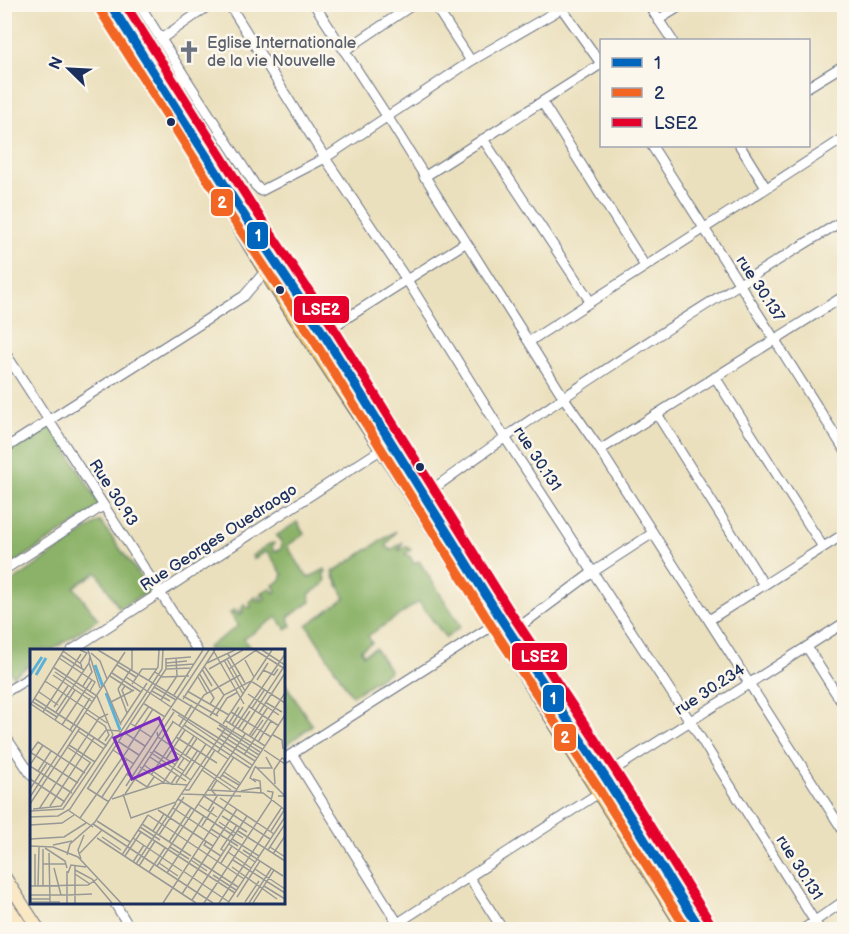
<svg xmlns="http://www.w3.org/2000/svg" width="849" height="934" font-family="'Balsamiq Sans',sans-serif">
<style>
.forest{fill:#8bb267;stroke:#537062;stroke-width:1.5}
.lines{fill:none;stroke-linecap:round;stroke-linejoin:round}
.street-casing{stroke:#646d7f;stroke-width:11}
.secondary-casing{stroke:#646d7f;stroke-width:14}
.primary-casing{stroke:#646d7f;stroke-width:16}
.street{stroke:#fff;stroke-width:9}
.secondary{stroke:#fae7c3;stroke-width:12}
.primary{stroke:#f2c36a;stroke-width:14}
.bus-1-casing{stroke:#fbf7ec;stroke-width:14}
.bus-2-casing{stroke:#fbf7ec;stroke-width:14}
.bus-3-casing{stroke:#fbf7ec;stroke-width:14}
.bus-1{stroke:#0065bd;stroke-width:9}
.bus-2{stroke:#f26522;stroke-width:9}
.bus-3{stroke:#e4002b;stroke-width:9}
.bus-dot{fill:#1b2f5e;stroke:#fbf7ec;stroke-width:2}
.labels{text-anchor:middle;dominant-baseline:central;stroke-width:5;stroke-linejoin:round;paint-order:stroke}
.worship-label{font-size:16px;fill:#5b616d;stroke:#fbf7ec;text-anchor:start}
.street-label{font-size:16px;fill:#1b2f5e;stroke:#fbf7ec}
.inset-river{fill:none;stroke:#5bb1d8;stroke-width:3}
.inset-road{fill:none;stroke:#989997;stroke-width:1.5}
.view{fill:#7b2cbf;fill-opacity:0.15;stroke:#7b2cbf;stroke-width:3}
.inset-edge{fill:none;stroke:#1b2f5e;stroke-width:3}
.line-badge{stroke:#fbf7ec;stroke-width:2}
.badge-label{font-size:16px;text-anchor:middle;font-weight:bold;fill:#fff}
</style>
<rect width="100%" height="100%" fill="#fbf7ec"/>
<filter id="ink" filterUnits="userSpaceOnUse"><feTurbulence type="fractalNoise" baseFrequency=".0167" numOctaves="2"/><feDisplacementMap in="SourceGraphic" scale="12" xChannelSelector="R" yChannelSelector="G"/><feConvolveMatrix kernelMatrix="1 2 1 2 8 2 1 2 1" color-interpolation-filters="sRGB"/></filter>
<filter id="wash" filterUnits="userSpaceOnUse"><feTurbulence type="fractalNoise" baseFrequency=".008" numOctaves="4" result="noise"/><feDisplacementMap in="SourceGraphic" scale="24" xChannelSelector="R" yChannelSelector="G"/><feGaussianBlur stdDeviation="1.35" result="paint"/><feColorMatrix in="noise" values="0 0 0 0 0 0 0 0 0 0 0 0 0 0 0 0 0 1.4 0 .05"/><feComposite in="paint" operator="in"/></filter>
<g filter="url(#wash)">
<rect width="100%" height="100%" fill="#ebe0bd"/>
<path class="forest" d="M51,423L101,507L5,569V453Z
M100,521L151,591L119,608L97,572L74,587L98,619L52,650H32L31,664L13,676L5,664V635L12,630L5,619V593L7,592L5,587Z
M297,522L304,534L287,546L308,578L325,569L326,572L323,574L326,579L323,585L309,594L311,602L288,617L291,626L286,629L277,617L244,639L251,650H208L207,648L238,626L230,613L234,610L239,616L240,614L238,610L243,613L242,608L244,604L247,608L251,607L249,602L255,597L257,601L260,599L258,596L263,601L265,599L261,593L270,588L274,593L276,591L273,585L280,581L283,575L267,551L254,559L252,556L269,544L274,543L272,547L274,552L281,549L282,543L276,536Z
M396,531L386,546L391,550L403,542L398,551L406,546L411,550L405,554L410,556L414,564L419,561L461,626L446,638L419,602L368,636L372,643L361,649L363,655L375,648L390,671L352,696L307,625L345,598L333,575L340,586L333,572Z
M284,682L312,725L284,747Z"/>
</g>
<g filter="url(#ink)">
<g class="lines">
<g class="street-casing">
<path id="street" d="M139,4L183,74L179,90L170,99
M229,4L325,158L407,280L504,436L690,721L820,930
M314,4L387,116L564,398L600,450L844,832
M434,4L471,61
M648,4L672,40
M560,6L602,65
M658,20L684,4
M161,39L211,4
M344,51L414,4
M183,74L255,185L261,191L325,158L471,61L569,4
M808,87L844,65
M542,102L645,266
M483,139L590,301
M652,146L844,449
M740,146L766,188
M424,177L601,64
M323,333L465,243
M530,341L844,138
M4,351L197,650
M715,377L823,547
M657,414L764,585
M4,449L244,296L268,268
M600,450L844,296
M425,495C559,396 701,306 844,220
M4,570L103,506
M709,620L844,534
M511,633L593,572L653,533
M807,647L844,706
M72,650L382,449
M4,693L32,676
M4,734L32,776
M293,755L402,930
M284,759L492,626
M601,778L844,623
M469,877L503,930
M114,902L131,930
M387,930L602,791
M802,930L844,901"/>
</g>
<g class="secondary-casing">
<path id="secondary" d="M4,876L39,930
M4,900L24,930"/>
</g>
<g class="primary-casing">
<path id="primary" d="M99,4L159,100
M110,4L240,209L275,259L323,333L410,470L501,619L607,780L701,930
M207,174L273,283L382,449L686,930"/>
</g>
<use href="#street" class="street"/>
<use href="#secondary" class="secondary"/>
<use href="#primary" class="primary"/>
<g class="bus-1-casing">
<path id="bus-1" d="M110,4L240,209L323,333L501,619L607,780L701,930"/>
</g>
<g class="bus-2-casing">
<path id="bus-2" d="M100,10L230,215L313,339L491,625L597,786L687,930"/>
</g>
<g class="bus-3-casing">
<path id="bus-3" d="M125,4L250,202L333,327L511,613L617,773L711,924"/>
</g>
<use href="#bus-1" class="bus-1"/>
<use href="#bus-2" class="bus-2"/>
<use href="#bus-3" class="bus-3"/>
</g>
</g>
<defs>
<g id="church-bare" transform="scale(1.8)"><path d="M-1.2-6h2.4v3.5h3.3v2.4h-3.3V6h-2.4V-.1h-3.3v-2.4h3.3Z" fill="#6b7280" stroke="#fbf7ec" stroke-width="2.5" paint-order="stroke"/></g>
</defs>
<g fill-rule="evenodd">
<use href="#church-bare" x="189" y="52"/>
</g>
<g class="bus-dot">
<circle cx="171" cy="122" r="5"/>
<circle cx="280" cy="290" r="5"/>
<circle cx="420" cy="467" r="5"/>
</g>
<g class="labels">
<g class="worship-label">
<text x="207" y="43">Eglise Internationale<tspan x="207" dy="18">de la vie Nouvelle</tspan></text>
</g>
<g class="street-label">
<text transform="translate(760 289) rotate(57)">rue 30.137</text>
<text transform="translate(537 459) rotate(57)">rue 30.131</text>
<text transform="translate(113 493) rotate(57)">Rue 30.93</text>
<text transform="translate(219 538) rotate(-33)">Rue Georges Ouedraogo</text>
<text transform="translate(710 690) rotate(-33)">rue 30.234</text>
<text transform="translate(799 868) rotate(58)">rue 30.131</text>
</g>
</g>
<g transform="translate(30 649)">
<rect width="255" height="255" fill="#ebe0bd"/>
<path class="inset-river" d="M65,16L73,38M0,26L12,8M6,26L16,9M76,44L90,81"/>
<path class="inset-road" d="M34,1L1,55L43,83M58,1L70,39M68,1L232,100M183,1L214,55M225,1L255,20M33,2L51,15L52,20M61,4L70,12L77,30M198,5L215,34M31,6L54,21M29,9L65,33L60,42M135,10L161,8M197,10L215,42M194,11L213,45M215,11L224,28M50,14L57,4L50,1M136,14L157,12M177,14L205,1M87,16L106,28M136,17L164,15M174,17L194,46M23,18L67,47L83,86M136,20L162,19M172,20L182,37M179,20L213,1M199,20L226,1M102,21V1M233,21L244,26L248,20M25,23L65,50M125,23L132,28L159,27M82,24L111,43M169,24L184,49L180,55M23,26L63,53M80,27L103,42M96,28L141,58M168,28L177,44M119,31L128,18L129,1M227,31L238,14M15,32L77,74M102,35L112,20H127M74,36L91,76M53,37L62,23L59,14M95,37L92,41L98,57M124,38L146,51M88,40L97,64M88,40L101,20M122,42L140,52M157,42L199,66M9,43L28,56M218,45L249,66M144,46L173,1M153,47L188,67M5,50L77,97M153,50L185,1M131,51L147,27L146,9M3,53L27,68M81,53L104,41M235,53L252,63M113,54L135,68M218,57L249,77M24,58L38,37M222,59L235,40M142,60L225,112M13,63L51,5M26,63L59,14L60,6M201,63L241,88M56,64L75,77L79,86L75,92M229,64L255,24M148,66L222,116M186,66L197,49L208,43M180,67L194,46L221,32L255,54M25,71L45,41M142,72L198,110M196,72L235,97M100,74L121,88M199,74L209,58M90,75L117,34M193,75L242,1M32,76L62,31M154,76L220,119M189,76L230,103M202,76L213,58M105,77L119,57M149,77L162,56M187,79L229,106M208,80L220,62M40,81L60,49M48,82L74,100M212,82L255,16L232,1M127,83L128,88L206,140M95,84L115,97M191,86L227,109M243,86L252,91L253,100M219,87L238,58M146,88L187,114M221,88L233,71M68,91L76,81L90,82M89,93L109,106M228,93L241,72M39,96L65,113M37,98L61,114M98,99L123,60M83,101L104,115M142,101L160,113M234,101L255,115M124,102L146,116M0,103L48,134M120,103L161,131M188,103L255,5M0,104L8,93L55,124M156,106L167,89M214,106L255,44M120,108L156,132M154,109L148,118L154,122M136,110L155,81M0,116L13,96M114,116L141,135L147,126M0,117L42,144M225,117L255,147H248M110,118L134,134M225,118L220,129L226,133M227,119H242L236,108M172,121L201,141M8,122L21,102M194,123L210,134M97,125L117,138L124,128M121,126L174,46L210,26M192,126L209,136M155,127L176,95M190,129L204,108M0,130L35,153M223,130L230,132L231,144M133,134L164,87M146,134L168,101M245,135L244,121L252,109L255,111M96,137L144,63M57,139L79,153M58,139L136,20V10M0,140L17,114M155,141H159L185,101M178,141L233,144L255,161M211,142L231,138M93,145L101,169L146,153L197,77M95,145L143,73M152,145L211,147M174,147L240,190M0,148L95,3M72,148L97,110M190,149L244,185M82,150L132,134L157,136M148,150L204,187M0,155L50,79M168,155L187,168M20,157L64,89M143,159L188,189M3,160L31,157L60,114M9,160L69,69L78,65M38,161L63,178M128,161L183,197M0,162L33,160L83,86M178,162L187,147L181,141L187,131M118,166L214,230M192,167L217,183M0,168L28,167L40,160L132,20L133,1M50,169L99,99M67,172L100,193M189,173L213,189M63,175L183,254M112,175L161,207M0,176L32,174L44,166M172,177L184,158M110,178L130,191M181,180L208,197M108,181L205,244M123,182L134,165M208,182L255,212M241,182L255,160M129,186L154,148M72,188L91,201M67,189L166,254M103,189L152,222M0,190L34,188L56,174M202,190L229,207M139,193L161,159M176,193L174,196L191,207M199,195L225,213M23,196L42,192M0,197L23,198L48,208L91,254M140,198L159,210M240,198L255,208M15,199L35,212L37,219M13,200V237M213,201L253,227M238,201L255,175M194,202L191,200L207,176M198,203L221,219M19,204L20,254M50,204L72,181M5,205V237M243,205L255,187M37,206L40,195L65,173L179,1M92,206L118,166M95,207L111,183M162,208L208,238M51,210L48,201L54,186M161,211L177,222M203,211L255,244M103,213L114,196M129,214L148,227M191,214L202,197M13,215H35M106,215L146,154M109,217L125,192M127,217L215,85M202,218L247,250M24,219L31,246M225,220L255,240M45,221L62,230L82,254M153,222L199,253M119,223L135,199M38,224L41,216L56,218M137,224L174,167M45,225L60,235M183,226L206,241M8,237L9,198M234,237L255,250M0,242V237L58,236L67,230M152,245L207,160M0,246H37M38,246L62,245M207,248L230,212M0,250H20M162,251L217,167M0,253H30M215,253L229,232M37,254V222M45,254V216M133,254L255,66M174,254L241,152L243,143L237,142M189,254L252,158M198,254L255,168M219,254L241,220M223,254L244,221"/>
<path class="view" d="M129,69L147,110L102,130L84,89Z"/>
<rect width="255" height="255" class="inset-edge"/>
</g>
<g class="line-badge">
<rect x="210" y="188" width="24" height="29" rx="6" fill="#f26522"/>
<rect x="246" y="221" width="23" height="29" rx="6" fill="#0065bd"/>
<rect x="293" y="295" width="57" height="29" rx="6" fill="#e4002b"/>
<rect x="511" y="642" width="57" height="29" rx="6" fill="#e4002b"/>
<rect x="542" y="684" width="23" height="29" rx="6" fill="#0065bd"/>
<rect x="553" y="723" width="24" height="29" rx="6" fill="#f26522"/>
</g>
<g class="badge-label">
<text x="222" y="208">2</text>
<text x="258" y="241">1</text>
<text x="321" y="315">LSE2</text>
<text x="540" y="662">LSE2</text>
<text x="553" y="704">1</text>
<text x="565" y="743">2</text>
</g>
<rect width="849" height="934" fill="none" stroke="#fbf7ec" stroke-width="24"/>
<rect x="600" y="39" width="210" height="108" fill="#fbf7ec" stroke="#a1a7b3" stroke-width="1.5"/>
<rect x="612" y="58" width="30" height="9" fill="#0065bd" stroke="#a1a7b3" stroke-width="1.5"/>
<text x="654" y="69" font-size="18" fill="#1b2f5e">1</text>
<rect x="612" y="88" width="30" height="9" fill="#f26522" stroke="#a1a7b3" stroke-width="1.5"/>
<text x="654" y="99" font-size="18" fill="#1b2f5e">2</text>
<rect x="612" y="118" width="30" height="9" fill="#e4002b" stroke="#a1a7b3" stroke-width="1.5"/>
<text x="654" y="129" font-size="18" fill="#1b2f5e">LSE2</text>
<g transform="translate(69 69) rotate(294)" stroke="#fbf7ec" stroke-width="4.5" paint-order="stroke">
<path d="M0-4.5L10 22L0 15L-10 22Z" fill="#1b2f5e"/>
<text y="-9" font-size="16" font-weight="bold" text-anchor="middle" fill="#1b2f5e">N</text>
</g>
</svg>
